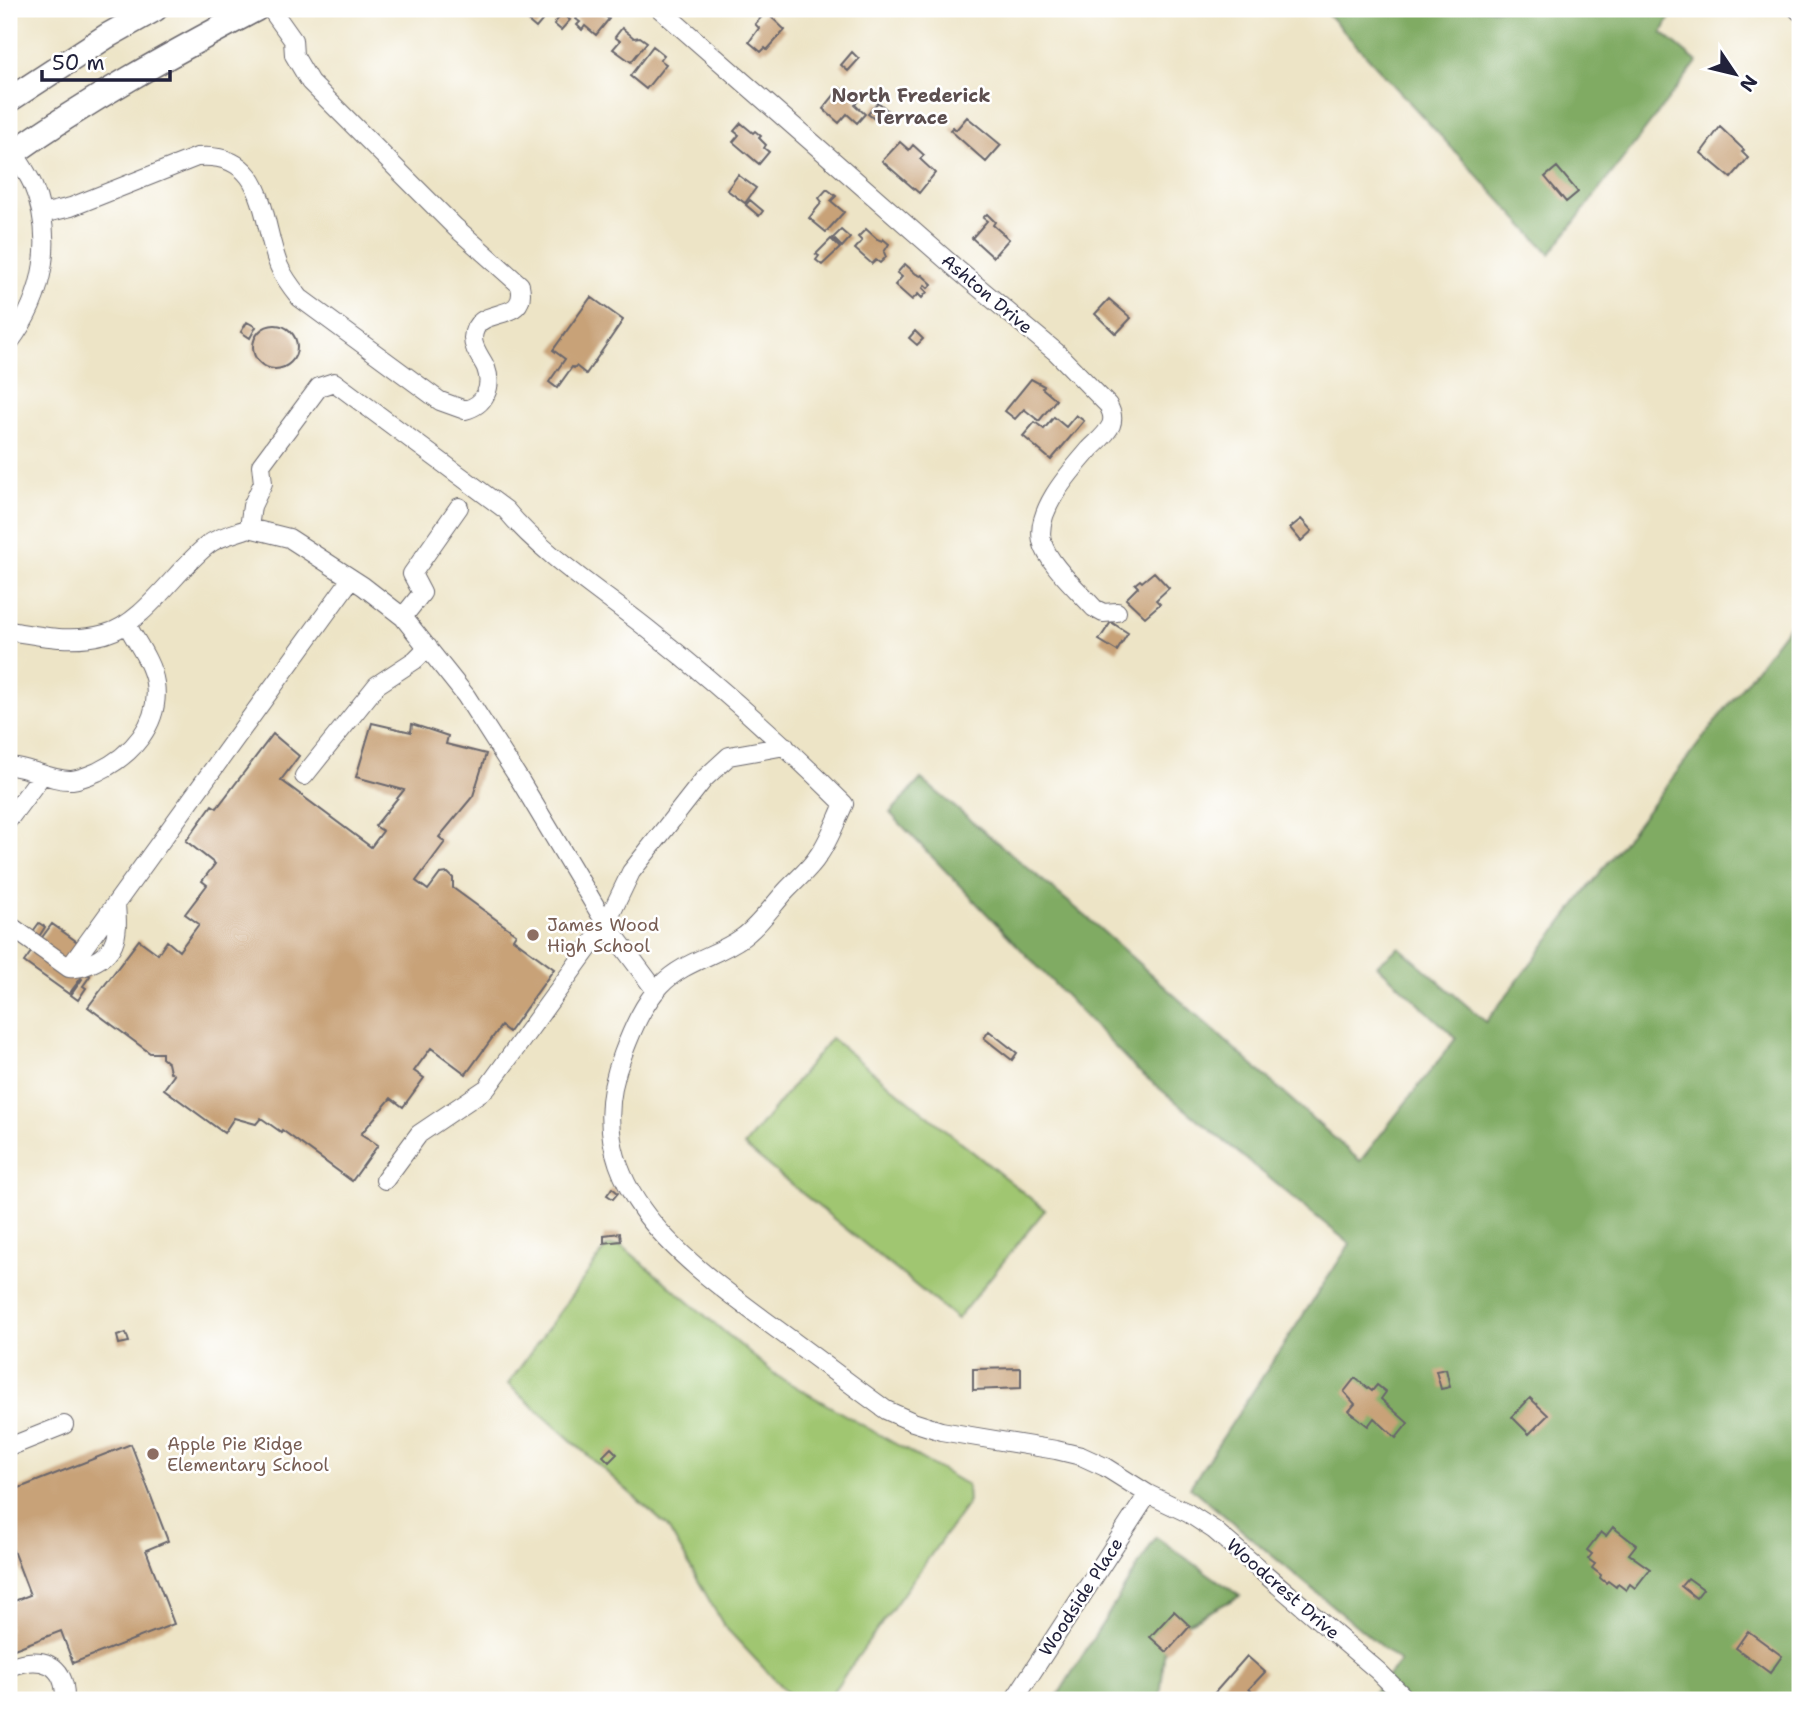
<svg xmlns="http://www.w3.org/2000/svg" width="1809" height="1709" font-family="'Shantell Sans',sans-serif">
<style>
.green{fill:#a0c671;stroke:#617456;stroke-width:2}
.forest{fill:#80ab63;stroke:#51664f;stroke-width:2}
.building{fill:#c8a278}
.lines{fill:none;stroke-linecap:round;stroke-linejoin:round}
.minor-casing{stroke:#69666c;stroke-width:20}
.highway-casing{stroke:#69666c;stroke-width:27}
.minor{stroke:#fff;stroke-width:18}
.highway{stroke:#fff;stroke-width:24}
.education-dot{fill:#8d6e63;stroke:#fff;stroke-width:2.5}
.labels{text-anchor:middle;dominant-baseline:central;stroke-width:5;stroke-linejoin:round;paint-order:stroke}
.street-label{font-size:18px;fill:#22223b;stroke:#fff}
.education-label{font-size:18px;fill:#785e54;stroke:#fff;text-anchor:start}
.neighbourhood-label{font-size:19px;font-weight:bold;fill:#5c4f50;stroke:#fff}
</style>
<rect width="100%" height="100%" fill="#fff"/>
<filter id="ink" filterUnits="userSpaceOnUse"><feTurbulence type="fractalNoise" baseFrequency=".0143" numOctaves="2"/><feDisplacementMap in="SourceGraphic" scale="14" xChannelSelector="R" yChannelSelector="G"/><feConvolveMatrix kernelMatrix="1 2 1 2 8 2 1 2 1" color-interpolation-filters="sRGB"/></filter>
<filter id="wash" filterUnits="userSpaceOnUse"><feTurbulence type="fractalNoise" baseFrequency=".00686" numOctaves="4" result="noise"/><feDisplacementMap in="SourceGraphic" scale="28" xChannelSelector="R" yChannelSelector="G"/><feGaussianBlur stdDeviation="1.57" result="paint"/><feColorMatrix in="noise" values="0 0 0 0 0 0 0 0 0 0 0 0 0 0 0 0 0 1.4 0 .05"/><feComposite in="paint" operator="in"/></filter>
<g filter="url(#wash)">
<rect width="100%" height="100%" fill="#ede4c6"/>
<path class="green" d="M831,1038L1045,1210L957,1319L744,1146Z
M621,1245L777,1376L967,1485L968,1503L829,1697L790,1696L724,1626L667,1526L508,1384L607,1246Z"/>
<path class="forest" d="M1323,9H1674L1662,33L1697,62L1550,254Z
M1800,611V1700H1367L1400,1662L1190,1487L1350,1244L1137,1070L890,813L921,779L1089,919L1360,1161L1456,1038L1377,965L1399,947L1486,1022Z
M1156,1537L1240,1596L1166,1634L1160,1700H1055Z"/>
<g id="blocks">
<path class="building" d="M584,9L605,10L602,14L609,19L596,35L585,26L582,30L577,25L580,22L576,19Z
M528,10L542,21L536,28L522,16Z
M766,12L785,30L767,50L765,48L761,52L749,42L759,28L755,24Z
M562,14L570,20L561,30L554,24Z
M622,28L634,38L640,37L647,42L631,62L613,49L620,41L615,37Z
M653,46L664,55L660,60L666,64L646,89L630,76Z
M852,52L859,59L848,71L841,65Z
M840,88L849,95L851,93L855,97L853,99L857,102L855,105L865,114L857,123L847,114L839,123L823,109Z
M878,102L887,110L877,121L868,114Z
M967,117L1001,145L986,162L950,130L953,127L956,130Z
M741,123L753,133L755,131L761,136L759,138L766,145L764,148L769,152L759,164L733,142L739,135L734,131Z
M1720,127L1744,150L1742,152L1748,158L1731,178L1701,153Z
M900,142L909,150L913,145L924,155L920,159L935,173L919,193L882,161Z
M1557,167L1578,192L1566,202L1545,177Z
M738,175L756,188L745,203L727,190Z
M827,189L836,196L831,201L844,212L826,232L809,218L822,202L819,198Z
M750,200L763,211L759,216L746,205Z
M987,214L995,222L993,225L1009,239L993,257L972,238L987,221L983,218Z
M866,229L877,239L882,241L883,239L889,244L884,252L886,257L880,263L876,260L872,264L855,249L862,241L858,237Z
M841,230L850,238L842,247L833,238Z
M831,239L840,248L822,265L816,260L819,256L816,254Z
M905,264L916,274L921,276L922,275L932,284L928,288L925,285L923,288L927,292L922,298L918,294L912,300L895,285L902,277L897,273Z
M591,297L623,320L586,374L576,366L574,368L572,367L557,388L549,382L565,359L553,350Z
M1109,299L1131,318L1116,334L1095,314Z
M247,322L256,327L250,338L241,332Z
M253 347a22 22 0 1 1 44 0a22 22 0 1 1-44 0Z
M915,331L923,339L917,345L909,338Z
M1031,379L1044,386L1042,388L1056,400L1039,421L1024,409L1015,419L1005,411Z
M1076,415L1084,421L1051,460L1023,436L1035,422L1044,429L1054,417L1066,427Z
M1301,519L1312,531L1301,541L1290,528Z
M1154,572L1169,588L1156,600L1160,604L1145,617L1126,599L1138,587L1135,584L1140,580L1142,582Z
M1111,622L1128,633L1117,651L1099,640Z
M372,723L411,732L412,724L448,736L446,744L486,754L473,796L439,837L445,842L416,881L428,890L440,874L448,873L453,878V888L516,934L513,939L554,969L509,1032L501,1026L466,1074L431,1048L414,1071L424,1078L403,1107L391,1098L361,1134L378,1145L352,1181L282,1130L281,1132L261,1118L256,1124L234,1118L224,1133L164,1089L174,1075L170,1072L168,1063L162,1058V1053H150L88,1007L139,940L158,954L167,941L179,951L199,924L185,914L207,885L202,881L215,864L186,841L212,805L217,808L273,734L299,756L281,780L371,847L383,831L375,826L404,790L356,777Z
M39,923L45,927L38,938L40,940L52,924L97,956L85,972L90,976L83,986L86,988L78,1000L71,995L82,979L81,978L69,994L24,962L36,945H23Z
M989,1031L1017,1053L1012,1060L984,1038Z
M612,1188L618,1193L613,1199L607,1195Z
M620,1233L621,1241L604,1243V1235Z
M126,1333L129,1342L119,1344L117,1336Z
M1021,1368V1388L973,1390V1369Z
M1446,1369L1450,1387L1441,1389L1436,1371Z
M1355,1378L1372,1391L1377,1385L1386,1392L1381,1399L1408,1423L1396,1438L1374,1418L1368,1426L1349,1411L1355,1404L1344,1392Z
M1530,1398L1548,1415L1529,1434L1512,1417Z
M131,1444L168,1541L146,1550L174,1624L73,1663L61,1631L9,1651V1603L30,1595L9,1540V1492Z
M611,1448L617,1454L609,1462L603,1456Z
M1613,1527L1636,1545L1629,1554L1650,1569L1635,1588L1630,1584L1626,1590L1618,1584L1616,1587L1608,1581L1606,1583L1600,1578L1601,1575L1592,1568L1595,1564L1588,1559L1592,1554L1587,1550L1601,1532L1606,1536Z
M1688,1578L1703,1589L1696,1598L1681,1586Z
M1174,1611L1190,1626L1167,1652L1150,1637Z
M1748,1631L1782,1656L1770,1673L1736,1648Z
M1247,1656L1265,1672L1249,1689L1261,1700H1214L1211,1697Z"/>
</g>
</g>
<g filter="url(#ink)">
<use href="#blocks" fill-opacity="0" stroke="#69666c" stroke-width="2"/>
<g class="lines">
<g class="minor-casing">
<path id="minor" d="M660,9L959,271L1056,352L1108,405C1111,411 1114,417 1111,425C1107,434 1097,442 1090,449C1071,471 1035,510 1042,541C1047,563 1079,591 1094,608L1103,613L1117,612
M1797,9L1800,12
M9,145C16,157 26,170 32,183C55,237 45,296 9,343
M42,214L71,207L197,157C268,151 260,220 279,266C284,278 292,288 300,298L440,401L465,410C485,405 493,387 486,368C482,358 473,350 473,338C475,302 529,327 520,285L455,227L310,82L294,55L293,40L271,9
M249,528L289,538L363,586L403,617L466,696L521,782L606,924L656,991
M403,617L422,593L412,574L459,507
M9,631C41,636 72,643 105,634C144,624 176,569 209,544C220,536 237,533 249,528L252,506L263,483L261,465L319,387L334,382L506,510C543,555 603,593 649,630C717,684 782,742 844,804C836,821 829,841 818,856C810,869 796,880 786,891C772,906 759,926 743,937C717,956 684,961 661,985C643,1004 632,1030 623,1054C573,1180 679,1257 767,1322C807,1351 846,1381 886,1410L913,1422L941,1431L1056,1450L1081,1456L1105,1467L1148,1494L1188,1513L1214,1530L1378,1671L1407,1700
M9,766C31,767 50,781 72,780C80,779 90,775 97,772C131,756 161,724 155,683C152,663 137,643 127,625
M304,776L377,685L415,660L428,647
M9,819L42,775
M9,925L69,968C78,969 83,967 92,963C119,951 118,931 116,904
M69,968L351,579
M385,1180L419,1134L487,1088L606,924L631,872L704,779L729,756L785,746
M9,1447L64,1425
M9,1667C40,1655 66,1662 65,1700
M1014,1700L1148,1494"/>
</g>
<g class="highway-casing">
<path id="highway" d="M9,100L107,36L155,9
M9,156C87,100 171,54 256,9"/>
</g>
<use href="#minor" class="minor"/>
<use href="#highway" class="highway"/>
</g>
</g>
<g class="education-dot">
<circle cx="533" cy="935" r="7"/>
<circle cx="153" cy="1454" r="7"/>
</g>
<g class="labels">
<g class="street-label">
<text transform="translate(987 294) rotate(40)">Ashton Drive</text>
<text transform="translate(1283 1589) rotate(41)">Woodcrest Drive</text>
<text transform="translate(1081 1597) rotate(-57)">Woodside Place</text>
</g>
<g class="education-label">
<text x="547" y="925">James Wood<tspan x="547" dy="21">High School</tspan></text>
<text x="167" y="1444">Apple Pie Ridge<tspan x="167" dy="21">Elementary School</tspan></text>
</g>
<g class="neighbourhood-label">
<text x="911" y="95">North Frederick<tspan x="911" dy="22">Terrace</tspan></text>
</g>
</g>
<rect width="1809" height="1709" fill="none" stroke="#fff" stroke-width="35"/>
<g transform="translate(1735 74) rotate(125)" stroke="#ffffff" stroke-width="5" paint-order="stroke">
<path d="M0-5L12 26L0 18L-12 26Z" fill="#22223b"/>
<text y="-10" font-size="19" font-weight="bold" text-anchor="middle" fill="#22223b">N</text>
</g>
<path d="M42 70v10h128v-10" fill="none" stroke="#22223b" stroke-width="3.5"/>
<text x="52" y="70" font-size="21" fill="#22223b" stroke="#ffffff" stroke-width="5" paint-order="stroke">50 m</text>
</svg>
